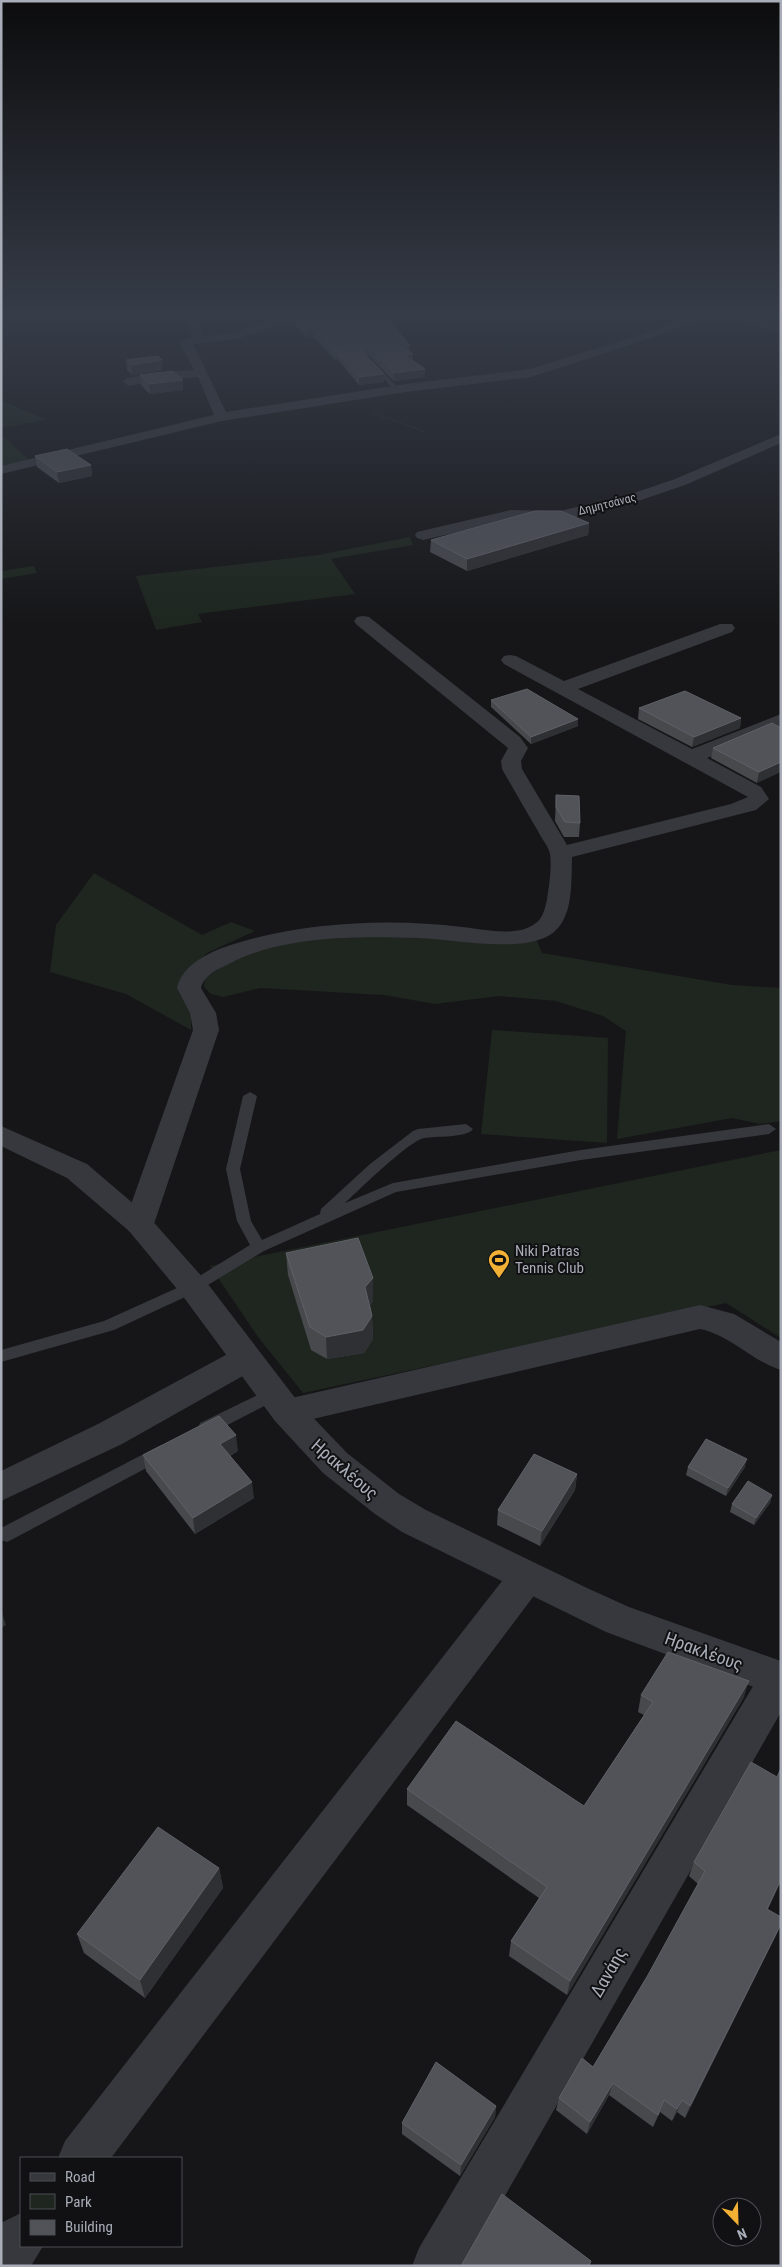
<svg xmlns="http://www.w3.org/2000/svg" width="782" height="2267" font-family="'Roboto Condensed',sans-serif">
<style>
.green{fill:#1e261f}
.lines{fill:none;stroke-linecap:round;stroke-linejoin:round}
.path{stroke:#3d3f44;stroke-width:1;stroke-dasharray:1 2;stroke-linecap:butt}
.service{fill:#37383d;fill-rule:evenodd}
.minor{fill:#37383d;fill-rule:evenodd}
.tertiary{fill:#37383d;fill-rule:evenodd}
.wall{fill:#47494d}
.shaded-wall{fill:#2f3033}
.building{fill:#525359;stroke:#5f6168}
.labels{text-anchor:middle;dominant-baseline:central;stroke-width:4;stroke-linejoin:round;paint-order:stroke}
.far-street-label{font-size:12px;fill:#a8adb8;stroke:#111113}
.poi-label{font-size:15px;fill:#a8adb8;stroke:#111113;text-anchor:start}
.near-street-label{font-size:18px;fill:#a8adb8;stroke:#111113}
</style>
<rect width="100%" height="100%" fill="#161618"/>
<path class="green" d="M729,311H751L778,318L781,317V322L775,324Z
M1,400L47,420L1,428Z
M1,434L29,460L1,466Z
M410,537L413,545L331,559L355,594L198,614L202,622L156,630L136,576L318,555Z
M34,566L37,573L1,579V571Z
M94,873L202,935L231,922L255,931L207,953L185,976L191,1011V1030L126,994L50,972L56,925Z
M340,936L527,939L537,941L542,953L732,985L781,988V1121L760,1124L732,1118L617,1139L626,1031L603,1016L556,1001L499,996L435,1004L384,995L260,988L223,997L211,994L204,987L205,978L247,949Z
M492,1030L608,1038L607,1143L481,1134Z
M781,1150V1338L726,1303L303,1393L258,1337L210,1266Z"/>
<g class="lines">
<path class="path" d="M375,414L426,432"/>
<path class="service" d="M370,362H374L399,389V391H395L370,364Z
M250,1092L257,1096L240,1169L251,1221L262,1240L320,1214L321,1209L370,1164L413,1131L418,1129L466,1124L473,1129C467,1138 435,1136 424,1138C409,1141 359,1190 345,1203L393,1183L581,1150L769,1124L776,1129L769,1134L581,1160L396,1192L264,1251L198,1291L114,1330L1,1362V1350L104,1321L188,1283L250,1245L237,1221L226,1169L243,1096Z
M272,1388L278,1389L280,1394L278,1399L212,1433L206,1435L200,1433L198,1428L200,1423Z
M161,1445L167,1447L169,1452L167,1457L13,1539L7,1542L1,1540V1528Z"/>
<path class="minor" d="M184,311H194L204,336L235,333L258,323L279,318L442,311H516L510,314L279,324L237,339L193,344L226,412L406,384L530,369L634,337L707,311H722L720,313L642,341L531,377L406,392L222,421L1,474V466L214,415L198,377L151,381L129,386L123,382L125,379L151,373L194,370L180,343L185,339L193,337Z
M781,434V443L685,485L641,500L560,521L511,520L423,540L417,538L415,535L417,532L511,510L560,511L631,494L675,479Z
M363,616L369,617L520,737L528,748L521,761L522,769L567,845L731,804L748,797L504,664L501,660L504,656L510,655L516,656L564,681L720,624H732L735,628L732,632L578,689L692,749L781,714V727L707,758L761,787L769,799L756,810L572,857C571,881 574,915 554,932C527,955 453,939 419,938C360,936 282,935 229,964C218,969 204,975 201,988L216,1013L219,1030L154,1224L149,1231L139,1234L129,1231L124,1224L193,1030L190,1013L177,988C182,964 213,950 234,944C304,922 390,918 462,927C484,929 517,938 536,923C543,918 545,908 547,900C549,886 552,868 550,854C549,847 541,838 538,831C526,811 514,790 502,769L501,761L508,748L357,625L354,621L357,617Z
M700,1305L734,1314L781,1342V1370C752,1361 730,1335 700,1329L287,1425L275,1421L270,1412L275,1403L287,1399Z
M246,1347L257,1350L262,1359L257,1368L122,1444L1,1501V1471L98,1424L235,1350Z
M526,1562L539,1567L544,1578L539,1589L111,2158H58L65,2141L513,1567Z
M779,1661L781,1662V1712L465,2266H412L419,2248L765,1666Z
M21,2213V2246H43L31,2266H1V2223Z"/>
<path class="tertiary" d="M710,311H727L781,326V333L712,313Z
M1,1126L87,1164L149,1217L204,1279L299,1403L347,1453L399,1494L426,1510L587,1588L629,1607L781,1661V1697L606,1632L402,1532L375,1514L323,1473L275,1421L182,1295L129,1231L67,1178L1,1146Z"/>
</g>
<path class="wall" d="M280,311H377V312L286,316Z
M640,311H686L685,317L650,319Z
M295,318L410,346V352L413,360L425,369V377L394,381L368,355L364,354L384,382L359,385L336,357L335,360L314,337L307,338L295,325Z
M126,360L163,370L132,375L127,370Z
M140,375L183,390L150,394L141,385Z
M35,456L91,465L92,476L59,483L37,467Z
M589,523L588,535L467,571L430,552L431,540Z
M491,700L578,726L531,744L491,707Z
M639,708L741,718L740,728L692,747L638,719Z
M772,723L757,783L711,758L713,748Z
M556,795L580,823L579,837H564L555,821Z
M286,1253L373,1301L370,1305L372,1316L373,1339L364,1353L327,1359L311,1350L288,1275Z
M238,1451L230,1456L254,1498L195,1534L146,1471L143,1455Z
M688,1467H745L726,1496L686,1475Z
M577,1474L575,1490L540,1546L497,1525L498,1510Z
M772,1495L770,1503L754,1525L730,1512L732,1504Z
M641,1695L744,1697L567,1995L509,1956L511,1941L539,1898L407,1805V1789L584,1806L644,1715L638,1712Z
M694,1862L781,1881L768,1909L777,1933L685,2118L677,2112L672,2121L660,2112L653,2127L609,2095L587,2134L556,2110L559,2098L593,2067L648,1975L698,1884L689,1876Z
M219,1868L223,1888L145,1998L84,1953L77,1934Z
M496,2106L495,2117L460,2176L402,2134V2123Z"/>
<path class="shaded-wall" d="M314,329V337L307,338V330Z
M403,346H410V353Z
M413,354V362L405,355Z
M162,360L163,370L132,375L131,365Z
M425,369V377L394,381V373Z
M384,374V382L359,385V377Z
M183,380V390L150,394L149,384Z
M91,465L92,476L59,483L57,472Z
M589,523L588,535L467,571V559Z
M741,718L740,728L692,747L694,737Z
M578,719V726L531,744V737Z
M781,762V772L757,783L759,772Z
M373,1278V1301L365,1310V1287Z
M372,1316L373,1339L364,1353L327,1359L326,1337Z
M236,1435L238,1451L222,1460L220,1444Z
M747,1459L745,1467L726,1496L728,1488Z
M577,1474L575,1490L540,1546L542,1531Z
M252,1482L254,1498L195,1534L193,1518Z
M772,1495L770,1503L754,1525L756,1518Z
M1,1610L6,1625L1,1628Z
M749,1681L744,1697L567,1995L570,1981Z
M219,1868L223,1888L145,1998L140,1980Z
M781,1879V1881L761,1923L767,1909Z
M781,1924L777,1933L685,2118L690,2106Z
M613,2083L609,2095L587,2134L590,2122Z
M664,2100L660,2112L653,2127L658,2115Z
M682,2100L677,2112L672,2121L677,2109Z
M496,2106L495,2117L460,2176L461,2165Z"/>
<path class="building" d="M650,311H670L651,312Z
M385,314L410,346H403L413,354L405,355L425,369L394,373L368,347L363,346L362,351L384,374L359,377L336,350L335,352L314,329L307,330L295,318Z
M158,356L162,360L131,365L126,360Z
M173,371L183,380L149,384L140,375Z
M67,449L91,465L57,472L35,456Z
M535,511H561L589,523L467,559L431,540Z
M527,689L578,719L531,737L491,700Z
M685,691L741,718L694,737L639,708Z
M772,723L781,728V762L759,772L713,748Z
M556,795L579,796L580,823L565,822L556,807Z
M358,1238L373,1278L365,1287L372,1316L363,1330L326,1337L310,1327L286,1253Z
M219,1416L236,1435L220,1444L252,1482L193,1518L143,1455Z
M706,1439L747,1459L728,1488L688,1467Z
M534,1454L577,1474L542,1531L498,1510Z
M748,1481L772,1495L756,1518L732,1504Z
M668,1652L749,1681L570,1981L511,1941L547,1887L407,1789L456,1721L584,1806L653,1702L641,1695Z
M751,1762L777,1777L781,1768V1879L767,1909L781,1917V1924L690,2106L682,2100L677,2109L664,2100L658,2115L613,2083L590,2122L559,2098L582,2058L593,2067L648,1975L705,1871L694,1862Z
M158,1827L219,1868L140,1980L77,1934Z
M436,2062L496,2106L461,2165L402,2123Z
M502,2194L591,2261L589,2266H461Z"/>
<linearGradient id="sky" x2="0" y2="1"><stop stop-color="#0c0c0d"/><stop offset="0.5" stop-color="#363c48"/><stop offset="1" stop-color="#363c48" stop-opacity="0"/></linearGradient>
<rect width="782" height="628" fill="url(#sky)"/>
<defs>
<g id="stadium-pin" transform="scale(1.125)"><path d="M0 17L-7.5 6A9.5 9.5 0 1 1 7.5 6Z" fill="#f2b134" stroke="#111113"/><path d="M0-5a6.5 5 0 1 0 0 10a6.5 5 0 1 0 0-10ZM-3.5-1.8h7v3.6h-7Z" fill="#111"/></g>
</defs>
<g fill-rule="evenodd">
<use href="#stadium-pin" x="499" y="1260"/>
</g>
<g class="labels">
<g class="far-street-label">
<text transform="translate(607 504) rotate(-14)">Δημητσάνας</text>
</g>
<g class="poi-label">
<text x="515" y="1251">Niki Patras<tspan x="515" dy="17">Tennis Club</tspan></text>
</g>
<g class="near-street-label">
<text transform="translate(345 1469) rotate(41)">Ηρακλέους</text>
<text transform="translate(704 1651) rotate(20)">Ηρακλέους</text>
<text transform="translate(608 1972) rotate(-60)">Δανάης</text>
</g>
</g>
<rect width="782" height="2267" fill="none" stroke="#a8adb8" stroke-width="5"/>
<rect x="20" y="2157" width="162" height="90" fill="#111113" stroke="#4d4f55"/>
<rect x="30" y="2173" width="25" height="8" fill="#37383d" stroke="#4d4f55"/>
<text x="65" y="2182" font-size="15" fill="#a8adb8">Road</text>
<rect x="30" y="2194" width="25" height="15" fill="#1e261f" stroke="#4d4f55"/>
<text x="65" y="2207" font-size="15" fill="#a8adb8">Park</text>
<rect x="30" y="2220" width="25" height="15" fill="#525359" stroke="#4d4f55"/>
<text x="65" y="2232" font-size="15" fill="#a8adb8">Building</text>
<g transform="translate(737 2222) rotate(157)"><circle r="24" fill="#111113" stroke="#4d4f55"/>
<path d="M0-4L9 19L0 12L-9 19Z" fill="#f2b134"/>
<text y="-8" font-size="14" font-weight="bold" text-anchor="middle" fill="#a8adb8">N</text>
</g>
</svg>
